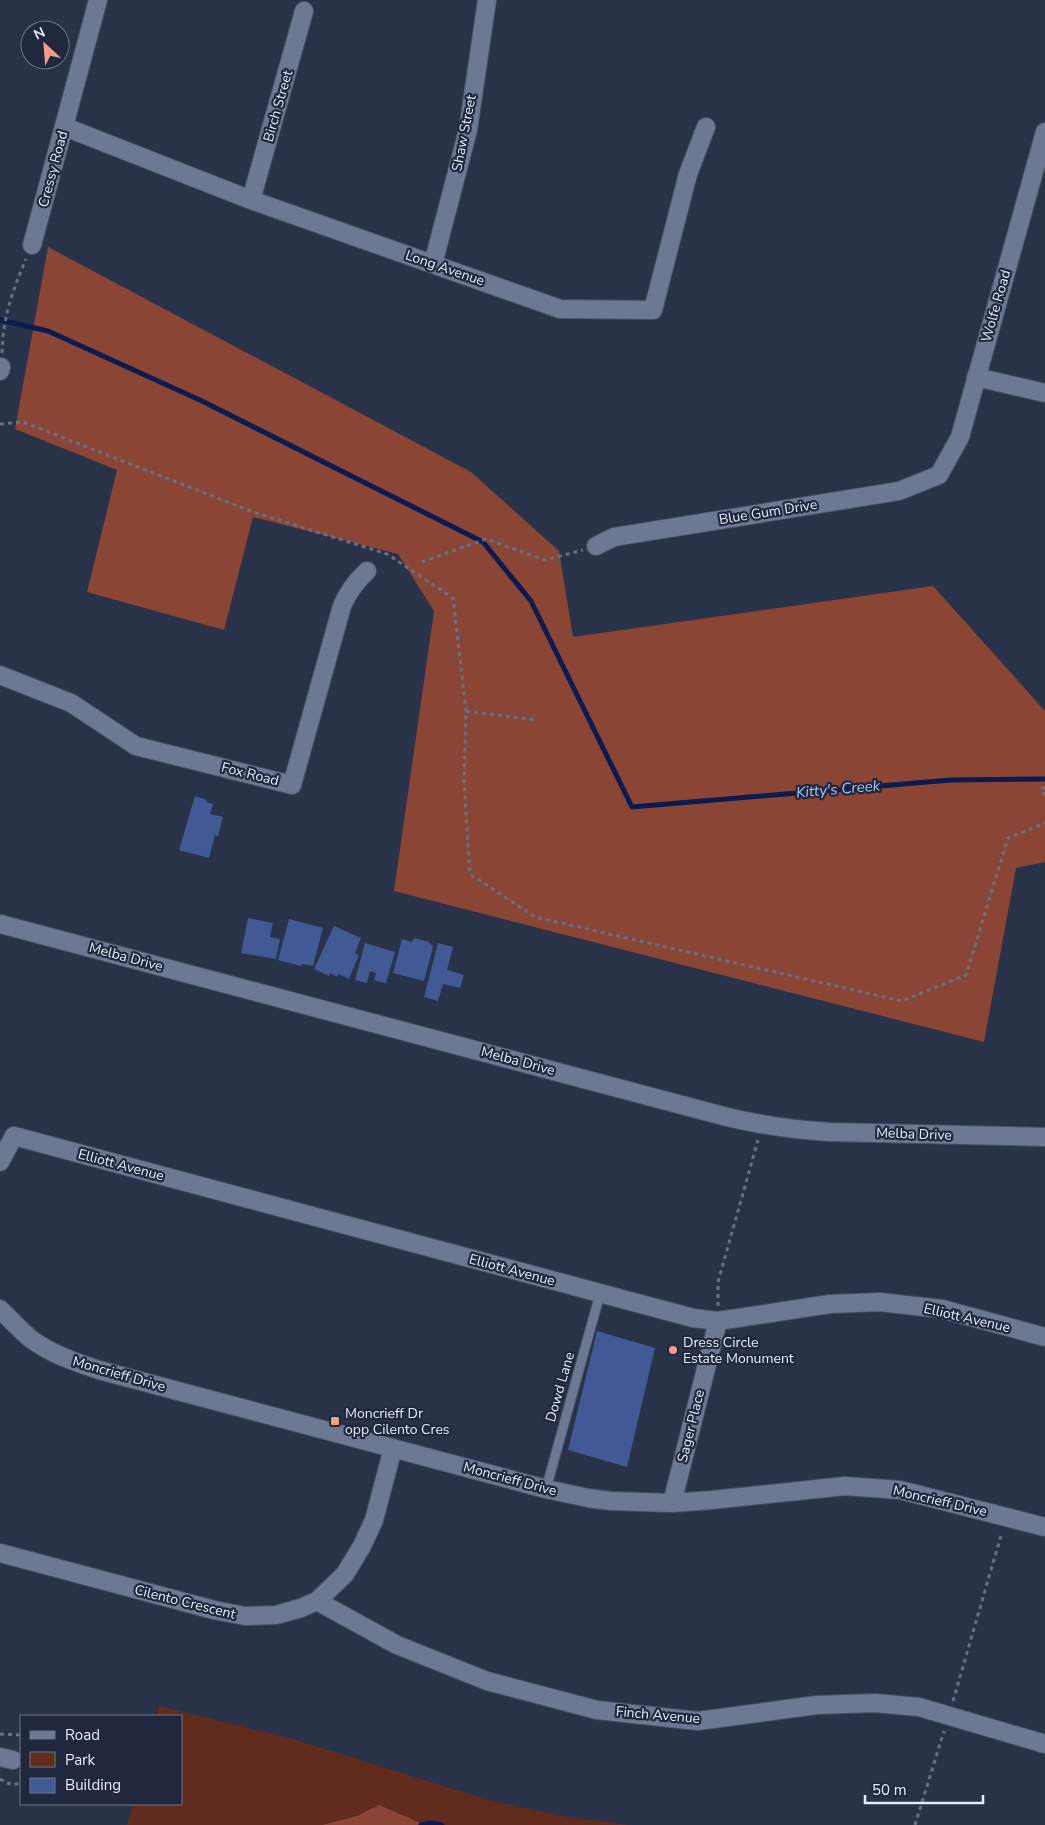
<svg xmlns="http://www.w3.org/2000/svg" width="1045" height="1825" font-family="'Nunito Sans',sans-serif">
<style>
.green{fill:#612b1e}
.forest{fill:#8b4534}
.lines{fill:none;stroke-linecap:round;stroke-linejoin:round}
.stream{stroke:#0a1b50;stroke-width:5}
.building{fill:#415994}
.lane-casing{stroke:#485163;stroke-width:11}
.street-casing{stroke:#485163;stroke-width:20}
.path{stroke:#687184;stroke-width:3;stroke-dasharray:4 4;stroke-linecap:butt}
.lane{stroke:#6d7993;stroke-width:9}
.street{stroke:#6d7993;stroke-width:18}
.poi-dot{fill:#f49e88;stroke:#1f283e;stroke-width:2}
.labels{text-anchor:middle;dominant-baseline:central;stroke-width:4.5;stroke-linejoin:round;paint-order:stroke}
.street-label{font-size:14px;fill:#e5ecfb;stroke:#1f283e}
.poi-label{font-size:14px;fill:#e5ecfb;stroke:#1f283e;text-anchor:start}
.water-label{font-size:15px;font-style:italic;fill:#acc3f7;stroke:#1f283e}
</style>
<rect width="100%" height="100%" fill="#283248"/>
<path class="green" d="M159,1706L286,1737L495,1802L568,1817L630,1825H127L133,1804H181V1716H157Z"/>
<path class="forest" d="M48,247L471,472L559,551L573,637L933,586L1045,711V862L1016,868L984,1042L394,891L434,611L398,554L253,517L224,630L87,592L117,470L15,429Z
M379,1805L423,1824L437,1825H322L357,1816Z"/>
<g class="lines">
<path class="stream" d="M0,320L48,331L202,401L483,542L531,601L632,807L951,780L1045,779
M421,1825L430,1823L442,1825"/>
</g>
<path class="building" d="M195,796L207,800L206,802L213,804L210,814L223,817L218,836L215,835L209,858L179,850Z
M248,918L273,923L270,937L280,939L276,959L241,953Z
M289,919L323,928L313,966L302,964L301,966L278,960Z
M334,926L361,938L355,953L359,955L349,979L338,974L337,977L330,973L329,976L314,969Z
M414,938L429,942L433,947L424,981L393,973L402,939L412,942Z
M365,943L395,952L386,983L374,980L376,973L370,971L367,983L355,980Z
M438,943L453,947L447,970L464,975L460,988L443,984L438,1001L424,997Z
M597,1331L655,1348L627,1467L568,1450Z"/>
<g class="lines">
<g class="lane-casing">
<path id="lane" d="M546,1489L600,1294"/>
</g>
<g class="street-casing">
<path id="street" d="M65,127L251,200L560,309L653,310L688,174L706,127
M251,200L304,11
M32,245L98,0
M433,264L468,130L487,0
M0,371L1,367
M976,377L1045,393
M596,546L614,537L899,491L939,475L960,437L1045,132
M0,675L71,703L136,746L292,785L342,606C348,592 355,582 367,571
M0,924L727,1117C761,1125 795,1130 830,1132L1045,1137
M0,1162L14,1136L693,1318L718,1321L830,1304L880,1302L942,1309L1045,1337
M0,1309C10,1319 20,1330 31,1339C51,1354 75,1362 99,1370L546,1489L588,1498L611,1501L672,1503L712,1500L845,1486L900,1490L1045,1527
M672,1503L718,1321
M0,1553L214,1610L245,1616L276,1615L301,1608L317,1601L345,1574L362,1546L374,1520L393,1448
M317,1601L397,1645L487,1681L597,1710L698,1721L817,1705L875,1703L919,1707L1045,1744
M0,1757L13,1760"/>
</g>
<path class="path" d="M2,353C3,317 12,292 26,259
M0,424L23,422L253,512L387,554L453,598L466,711L464,781L470,874L535,917L902,1001L966,975L1008,838L1045,823
M422,562L486,539L545,560L583,550
M466,711L537,720
M1045,788H1041L1045,797
M718,1306V1282L758,1140
M953,1701L1002,1532
M0,1734L21,1735
M0,1779L12,1785L21,1783
M915,1825L944,1731"/>
<use href="#lane" class="lane"/>
<use href="#street" class="street"/>
</g>
<g class="poi-dot">
<circle cx="673" cy="1350" r="5"/>
<rect x="330" y="1416" width="10" height="10" rx="2.5"/>
</g>
<g class="labels">
<g class="street-label">
<text transform="translate(278 106) rotate(-74)">Birch Street</text>
<text transform="translate(464 133) rotate(-79)">Shaw Street</text>
<text transform="translate(53 169) rotate(-75)">Cressy Road</text>
<text transform="translate(445 268) rotate(19)">Long Avenue</text>
<text transform="translate(996 306) rotate(-74)">Wolfe Road</text>
<text transform="translate(768 512) rotate(-9)">Blue Gum Drive</text>
<text transform="translate(250 774) rotate(14)">Fox Road</text>
<text transform="translate(126 957) rotate(15)">Melba Drive</text>
<text transform="translate(518 1061) rotate(15)">Melba Drive</text>
<text transform="translate(914 1134) rotate(2)">Melba Drive</text>
<text transform="translate(121 1165) rotate(15)">Elliott Avenue</text>
<text transform="translate(512 1270) rotate(15)">Elliott Avenue</text>
<text transform="translate(967 1318) rotate(13)">Elliott Avenue</text>
<text transform="translate(119 1374) rotate(16)">Moncrieff Drive</text>
<text transform="translate(560 1387) rotate(-74)">Dowd Lane</text>
<text transform="translate(691 1426) rotate(-76)">Sager Place</text>
<text transform="translate(510 1479) rotate(15)">Moncrieff Drive</text>
<text transform="translate(940 1501) rotate(13)">Moncrieff Drive</text>
<text transform="translate(185 1602) rotate(14)">Cilento Crescent</text>
<text transform="translate(658 1715) rotate(5)">Finch Avenue</text>
</g>
<g class="poi-label">
<text x="683" y="1342">Dress Circle<tspan x="683" dy="16">Estate Monument</tspan></text>
<text x="345" y="1413">Moncrieff Dr<tspan x="345" dy="16">opp Cilento Cres</tspan></text>
</g>
<g class="water-label">
<text transform="translate(838 789) rotate(-5)">Kitty's Creek</text>
</g>
</g>
<rect x="20" y="1715" width="162" height="90" fill="#1f283e" stroke="#6e768a"/>
<rect x="30" y="1731" width="25" height="8" fill="#6d7993" stroke="#6e768a"/>
<text x="65" y="1740" font-size="15" fill="#e5ecfb">Road</text>
<rect x="30" y="1752" width="25" height="15" fill="#612b1e" stroke="#6e768a"/>
<text x="65" y="1765" font-size="15" fill="#e5ecfb">Park</text>
<rect x="30" y="1778" width="25" height="15" fill="#415994" stroke="#6e768a"/>
<text x="65" y="1790" font-size="15" fill="#e5ecfb">Building</text>
<g transform="translate(45 45) rotate(334)"><circle r="24" fill="#1f283e" stroke="#6e768a"/>
<path d="M0-4L9 19L0 12L-9 19Z" fill="#f49e88"/>
<text y="-8" font-size="14" font-weight="bold" text-anchor="middle" fill="#e5ecfb">N</text>
</g>
<path d="M865 1795v8h118v-8" fill="none" stroke="#e5ecfb" stroke-width="2.5"/>
<text x="872" y="1795" font-size="15" fill="#e5ecfb" stroke="#1f283e" stroke-width="4" paint-order="stroke">50 m</text>
</svg>
